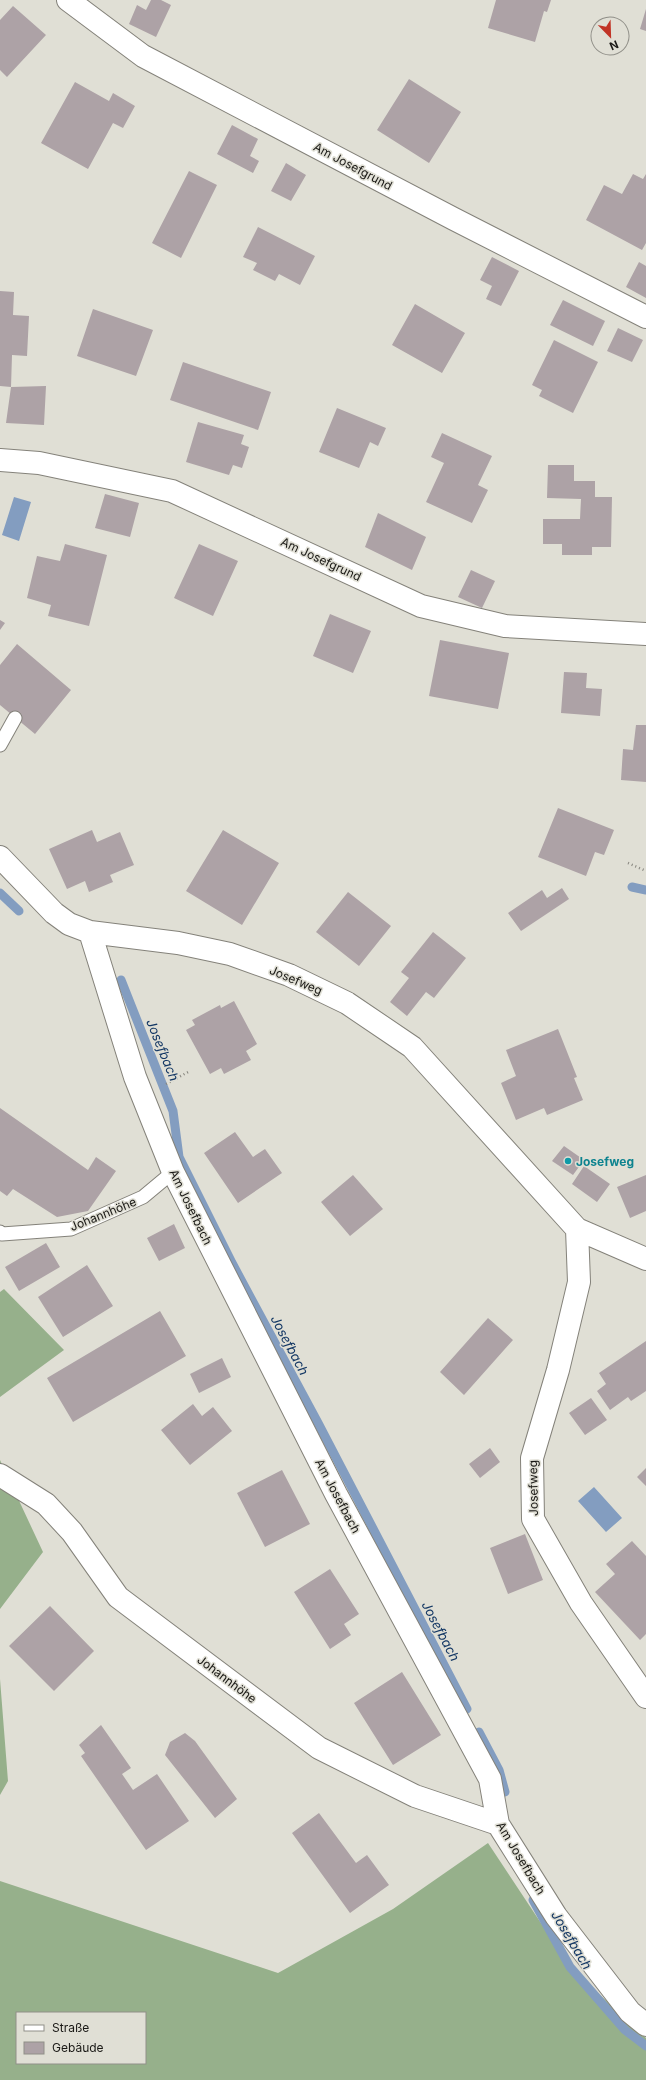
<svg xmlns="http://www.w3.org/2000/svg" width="646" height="2080" font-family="Inter,sans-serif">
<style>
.forest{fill:#96b08b;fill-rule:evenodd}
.water{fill:#839dc0}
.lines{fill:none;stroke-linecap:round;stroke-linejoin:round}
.stream{stroke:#839dc0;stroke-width:9}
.building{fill:#ada2a6}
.lane-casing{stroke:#84827a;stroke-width:15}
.street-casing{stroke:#84827a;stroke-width:24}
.path{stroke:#86857e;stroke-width:2.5;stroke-dasharray:1 3;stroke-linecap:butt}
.lane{stroke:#fff;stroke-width:13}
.street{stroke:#fff;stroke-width:22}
.culture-dot{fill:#0f9aa8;stroke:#e0dfd5;stroke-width:1.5}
.labels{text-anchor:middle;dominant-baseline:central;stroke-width:3;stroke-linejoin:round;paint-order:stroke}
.street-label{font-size:12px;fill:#191815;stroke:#e0dfd5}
.culture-label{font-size:12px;font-weight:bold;fill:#0d838f;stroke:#e0dfd5;text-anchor:start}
.water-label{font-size:13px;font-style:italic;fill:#133764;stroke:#e0dfd5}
</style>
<rect width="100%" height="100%" fill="#e0dfd5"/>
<path class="forest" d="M4,1289L64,1350L0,1397V1292Z
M0,1460L43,1552L0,1609Z
M0,1679L8,1781L0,1795Z
M488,1843L570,1967L646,2038V2080H0V1881L278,1973L393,1909ZM17,2013H145V2063H17Z"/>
<path class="water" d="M14,497L31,502L19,541L2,535Z
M594,1487L622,1518L606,1532L578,1501Z"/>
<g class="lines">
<path class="stream" d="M632,887L646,890
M0,893L19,911
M121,980L173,1111L179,1157L232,1263L318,1423L467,1709
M479,1732L499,1770L505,1792
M533,1900L570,1967L625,2030L646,2046"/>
</g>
<path class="building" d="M151,0H161L171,5L156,37L129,24L137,5L146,10Z
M496,0H551L547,12L544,11L535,42L488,28Z
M13,6L46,35L7,77L0,70V20Z
M646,9V31L640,29Z
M409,79L461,112L429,163L377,130Z
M75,82L109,101L113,93L135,106L123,128L113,123L88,169L41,143Z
M232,125L258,139L250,156L259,161L253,173L217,154Z
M286,163L306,175L291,201L271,191Z
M189,171L217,185L181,258L152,243Z
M633,174L643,179L646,174V243L642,250L586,220L604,185L622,194Z
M258,227L315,256L300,285L279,274L275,281L253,270L257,263L243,257Z
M492,257L519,271L501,306L486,299L492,286L480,280Z
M639,262L646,266V298L626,287Z
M0,291L14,292L13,315L29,316L27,356L12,355L11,387L46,386L44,425L6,423L11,387L0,386Z
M563,300L605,321L593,346L550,325Z
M415,304L465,333L442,373L392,345Z
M93,309L153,330L136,376L77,356Z
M618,328L643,340L632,362L607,351Z
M554,340L598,362L573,413L539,396L542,390L532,385Z
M183,362L271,392L258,430L170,400Z
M337,408L386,428L378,446L370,442L359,468L319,452Z
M198,422L244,435L241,444L249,447L242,468L233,465L229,475L186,462Z
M442,433L492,456L478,485L488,490L472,523L426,502L444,463L431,457Z
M548,465H574V481H595V497H612L611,547H592V555H562V544H543V519H580L581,499L547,498Z
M105,494L139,503L130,537L95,528Z
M378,513L426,537L412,570L365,547Z
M65,544L107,555L89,626L48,616L51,605L27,598L37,556L60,561Z
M199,544L238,561L213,616L174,598Z
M471,570L495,581L482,608L458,597Z
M330,614L371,631L353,673L313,656Z
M0,620L5,623L0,630Z
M440,640L509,653L498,709L429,696Z
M17,644L71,690L35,734L0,705V665Z
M564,672L587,673L586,688L602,689L600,716L561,713Z
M636,725H646V782L621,780L623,749L633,750Z
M558,808L614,830L604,855L595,852L586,876L538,857Z
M92,830L97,842L120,832L134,865L110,875L113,882L89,892L85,881L67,889L49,849Z
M223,830L279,863L242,925L186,891Z
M562,888L569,899L521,931L508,913L542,890L547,898Z
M348,892L391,926L359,966L316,932Z
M433,932L466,958L434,998L426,992L407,1016L390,1002L409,978L401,972Z
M234,1001L257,1044L246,1051L251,1060L224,1074L221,1068L210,1074L186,1030L195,1025L192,1020L220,1005L221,1008Z
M558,1029L577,1077L574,1078L583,1100L547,1115L544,1108L516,1120L501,1083L516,1076L506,1050Z
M0,1108L88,1170L96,1157L116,1171L88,1211L57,1217L13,1189L7,1196L0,1191Z
M235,1132L253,1157L265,1149L282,1173L238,1203L204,1153Z
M564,1146L584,1160L573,1175L552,1161Z
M584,1166L610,1184L597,1202L572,1184Z
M353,1175L383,1209L350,1236L321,1202Z
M646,1175V1211L630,1218L617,1187Z
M174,1224L185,1248L159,1261L147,1238Z
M46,1243L60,1267L19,1291L5,1267Z
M87,1265L113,1306L63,1337L38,1297Z
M160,1311L186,1356L73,1422L47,1378Z
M488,1318L513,1340L464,1395L440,1372Z
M646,1341V1391L631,1401L628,1397L610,1410L597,1391L606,1384L599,1373Z
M222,1358L231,1377L199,1393L190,1374Z
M591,1398L607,1420L585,1435L569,1413Z
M193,1404L202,1416L213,1407L232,1431L190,1465L161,1430Z
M490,1448L500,1462L480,1478L469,1464Z
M646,1468V1486L637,1477Z
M282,1470L310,1524L265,1547L237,1493Z
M525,1534L543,1580L508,1594L490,1548Z
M632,1541L646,1556V1634L640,1640L595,1592L615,1574L606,1564Z
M330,1569L359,1614L344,1624L351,1635L330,1649L294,1592Z
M50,1606L94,1651L54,1691L9,1646Z
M402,1672L441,1735L393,1765L354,1703Z
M101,1725L131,1768L122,1774L133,1790L157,1774L189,1821L146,1850L81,1756L85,1753L79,1745Z
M185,1733L195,1741L237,1799L215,1818L165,1755L170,1742Z
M319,1813L356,1863L367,1855L389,1885L350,1913L292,1833Z"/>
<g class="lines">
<g class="lane-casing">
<path id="lane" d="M0,745L15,718
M0,1232L2,1234L71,1229L143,1197L173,1172"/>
</g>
<g class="street-casing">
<path id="street" d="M68,0L143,56L454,219L646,317
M0,460L39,463L172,491L421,606L505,626L646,634
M0,857L54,913L69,924L90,932L178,943L230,954L289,975L347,1003L412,1047L577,1229L646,1259
M90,932L135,1077L173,1172L336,1494L490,1779L498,1824L556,1916L630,2012L646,2025
M577,1229L579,1282L558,1370L532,1458L533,1519L581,1603L646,1697
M0,1475L46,1504L72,1532L118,1597L319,1748L415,1796L498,1824"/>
</g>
<path class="path" d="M628,863L646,871
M166,1084L190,1071"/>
<use href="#lane" class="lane"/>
<use href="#street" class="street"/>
</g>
<circle class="culture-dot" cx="568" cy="1161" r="4"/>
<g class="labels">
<g class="street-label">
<text transform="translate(353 166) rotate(28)">Am Josefgrund</text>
<text transform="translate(321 559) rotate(25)">Am Josefgrund</text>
<text transform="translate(296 980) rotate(23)">Josefweg</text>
<text transform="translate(191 1207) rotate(64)">Am Josefbach</text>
<text transform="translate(103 1214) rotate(-22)">Johannhöhe</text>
<text transform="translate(533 1488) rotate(-91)">Josefweg</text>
<text transform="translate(338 1496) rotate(62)">Am Josefbach</text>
<text transform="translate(227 1679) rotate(37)">Johannhöhe</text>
<text transform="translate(521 1858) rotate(59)">Am Josefbach</text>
</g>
<g class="culture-label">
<text x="576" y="1161">Josefweg</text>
</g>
<g class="water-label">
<text transform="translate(163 1050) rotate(68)">Josefbach</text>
<text transform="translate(290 1345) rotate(62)">Josefbach</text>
<text transform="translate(441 1631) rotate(62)">Josefbach</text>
<text transform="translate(572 1940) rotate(59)">Josefbach</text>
</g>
</g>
<rect x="16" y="2012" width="130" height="52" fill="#e0dfd5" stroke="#908f88"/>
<rect x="24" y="2025" width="20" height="6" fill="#ffffff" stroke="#908f88"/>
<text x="52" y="2032" font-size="12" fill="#191815">Straße</text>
<rect x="24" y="2042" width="20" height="12" fill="#ada2a6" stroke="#908f88"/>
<text x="52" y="2052" font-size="12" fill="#191815">Gebäude</text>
<g transform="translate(610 36) rotate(157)"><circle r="19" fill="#e0dfd5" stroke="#908f88"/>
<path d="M0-3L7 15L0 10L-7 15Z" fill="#c13426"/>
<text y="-6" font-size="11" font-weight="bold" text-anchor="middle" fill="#191815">N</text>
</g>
</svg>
